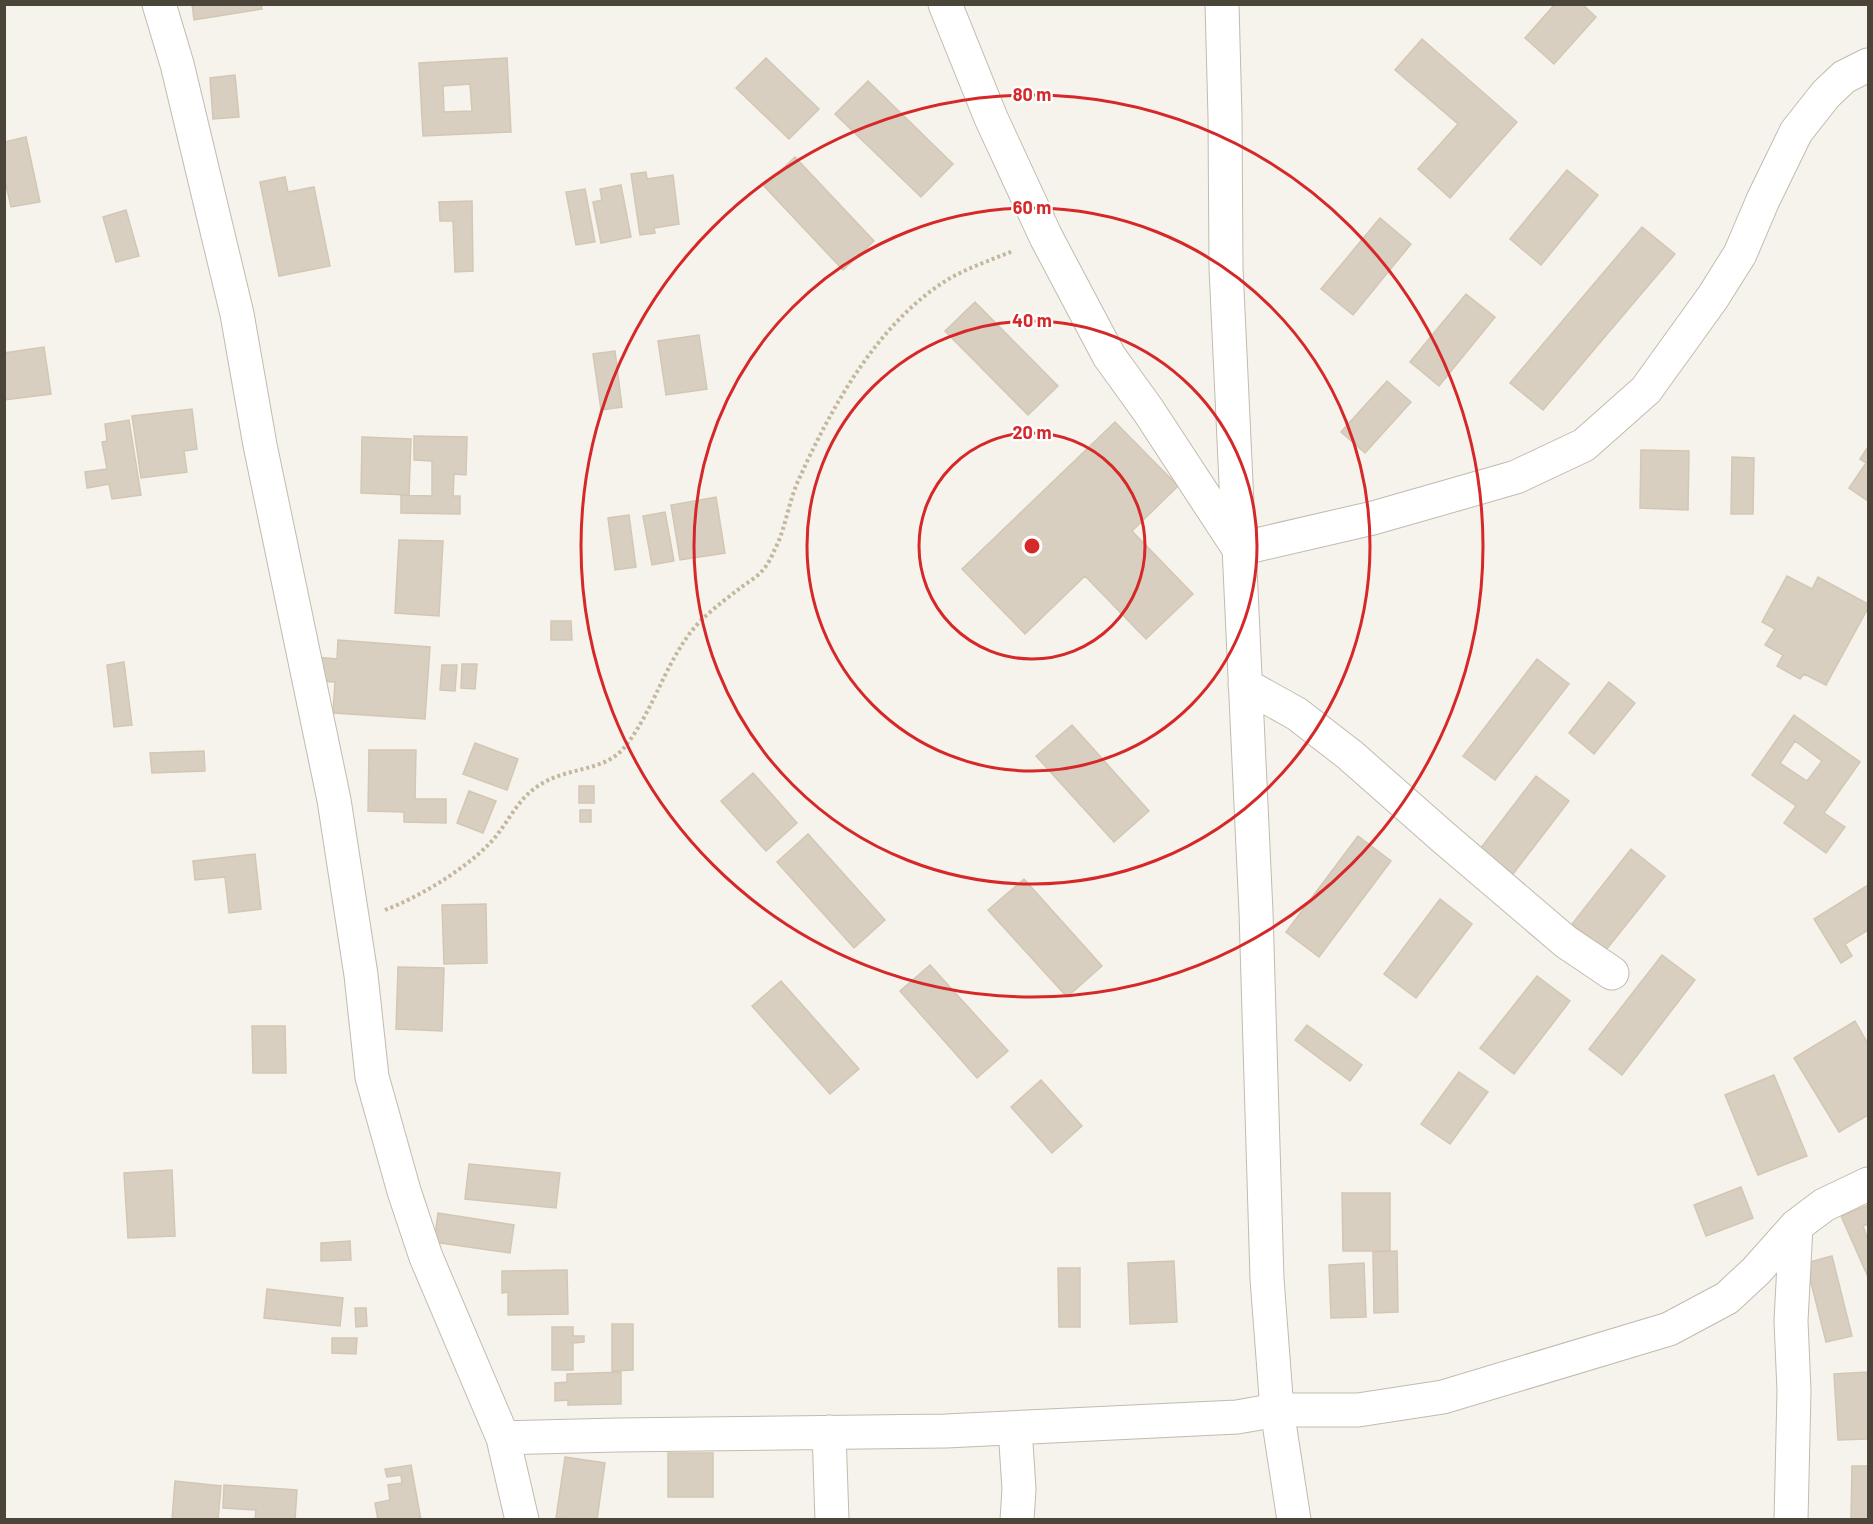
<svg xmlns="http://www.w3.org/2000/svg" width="1873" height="1524" font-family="Barlow,sans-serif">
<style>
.building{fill:#d8cfc1;stroke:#d3c7b4;stroke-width:1.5;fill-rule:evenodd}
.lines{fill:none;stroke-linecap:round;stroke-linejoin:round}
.minor-casing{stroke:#c2bbae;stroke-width:35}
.path{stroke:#c4b79f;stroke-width:4;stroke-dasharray:3 3;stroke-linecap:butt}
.minor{stroke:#fff;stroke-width:33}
.ring{fill:none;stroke:#d62828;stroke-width:3}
.centre{fill:#d62828;stroke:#fff;stroke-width:3}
.ring-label{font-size:18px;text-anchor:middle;font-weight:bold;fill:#d62828;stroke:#fff;stroke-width:4.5;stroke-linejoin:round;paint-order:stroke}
</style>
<rect width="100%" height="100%" fill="#f6f3ec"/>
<path class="building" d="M192,4H261L262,9L194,20Z
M1555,4H1582L1596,17L1554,64L1525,38Z
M1422,39L1517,122L1450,198L1418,169L1458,124L1395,70Z
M507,58L511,132L423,136L419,63ZM470,84L472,111L444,112L443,86Z
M766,58L819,109L789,139L736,88Z
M235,75L239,117L213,119L210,78Z
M868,81L953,164L921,197L835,114Z
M26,137L40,202L11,207L4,177V142Z
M795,157L874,241L843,270L764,186Z
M1567,170L1598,195L1541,265L1510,239Z
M646,172L647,179L673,175L679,224L654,228L655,233L640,235L631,174Z
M285,177L288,192L314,187L330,266L279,276L260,182Z
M621,185L631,237L601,243L593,202L602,200L600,189Z
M585,189L595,242L576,245L566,192Z
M472,201L473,271L455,272L453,221H440L439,202Z
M126,210L139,256L116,262L103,217Z
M1380,218L1411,244L1353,315L1321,289Z
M1642,227L1675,254L1543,410L1510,383Z
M1466,294L1495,317L1439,386L1410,362Z
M975,302L1058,386L1028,415L945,331Z
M699,335L707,389L666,395L658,341Z
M44,347L51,394L4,400V353Z
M615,351L622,407L601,410L593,354Z
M1387,381L1411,402L1365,453L1341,432Z
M192,409L197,449L184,451L187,472L141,478L132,416Z
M129,420L141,495L112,499L109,484L87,488L85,472L107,469L102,442L107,441L105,424Z
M1115,422L1178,486L1132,531L1193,594L1146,639L1085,576L1025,634L962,569Z
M414,436L467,437L466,475L454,474L453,496H460V514L401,513V495L432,496V461L414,460Z
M362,437L411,439L409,495L361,493Z
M1868,447V501L1849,488L1866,463L1860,459Z
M1641,450L1689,451L1688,510L1640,508Z
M1732,457L1754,458L1753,514H1731Z
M716,497L725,553L680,560L671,505Z
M665,512L674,561L652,565L643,516Z
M629,515L636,567L615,570L608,518Z
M399,540L443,541L439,616L395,613Z
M1787,576L1812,589L1818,577L1868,604V608L1826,685L1804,674L1800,679L1777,666L1783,655L1765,645L1775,629L1762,622Z
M551,621H571L572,640H551Z
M338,640L430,647L425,719L333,713L335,682L316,681L317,657L337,659Z
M1537,659L1569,684L1495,780L1463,756Z
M124,662L132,725L114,727L107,665Z
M462,664H477L475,689L461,688Z
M442,665H457L455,691L440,690Z
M1609,682L1635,703L1594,754L1569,733Z
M1794,715L1860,762L1824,813L1845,827L1826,853L1784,823L1796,806L1752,775ZM1795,741L1822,761L1807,781L1780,763Z
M1072,725L1149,811L1114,842L1036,756Z
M475,743L518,759L507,790L463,774Z
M369,750H416L415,799H446V823L404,822V812L368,811Z
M204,751L205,771L152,773L150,753Z
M753,773L797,823L766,851L721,801Z
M1536,776L1569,801L1513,874L1480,849Z
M579,786H594V803H579Z
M469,791L496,801L483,833L457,823Z
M580,810H591V822H580Z
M808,834L885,920L854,948L777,862Z
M1358,836L1391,861L1319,957L1286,932Z
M1631,849L1665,876L1606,950L1572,924Z
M255,854L261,909L229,913L225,877L195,880L193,861Z
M1024,879L1102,966L1067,997L988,910Z
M1868,885V930L1845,944L1852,956L1841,963L1814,919Z
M1440,899L1472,924L1416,998L1384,974Z
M486,904L487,963L444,964L442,905Z
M1662,955L1695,980L1622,1075L1589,1049Z
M930,965L1008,1051L977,1078L900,991Z
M398,967L444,968L442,1031L396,1029Z
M1537,976L1570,1001L1514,1074L1480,1048Z
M781,981L859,1069L830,1094L752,1006Z
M1855,1021L1868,1044V1115L1839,1132L1794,1058Z
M1307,1025L1362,1065L1350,1081L1295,1040Z
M252,1026H285L286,1073H253Z
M1459,1072L1488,1092L1450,1144L1421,1124Z
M1774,1075L1807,1156L1758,1175L1725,1095Z
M1041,1080L1082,1126L1052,1153L1011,1107Z
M469,1164L560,1173L556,1208L465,1199Z
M172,1170L175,1236L128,1238L124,1173Z
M1741,1187L1753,1218L1706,1236L1694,1205Z
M1342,1193H1390V1251H1343Z
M1868,1205V1224L1863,1226L1868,1240V1277L1841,1216Z
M438,1213L514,1225L510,1253L434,1242Z
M350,1241L351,1260L321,1261V1243Z
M1397,1251L1398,1312L1374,1313L1373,1252Z
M1832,1256L1852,1336L1826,1342L1806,1263Z
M1174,1261L1177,1322L1130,1324L1128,1263Z
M1364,1263L1366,1317L1331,1318L1329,1265Z
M1058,1268H1080V1327H1059Z
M567,1270L568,1314L508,1315V1292L502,1293V1271Z
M267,1289L343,1298L340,1326L264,1318Z
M355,1308H366L367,1326L356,1327Z
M612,1324H633V1370L612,1371Z
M552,1327H573V1336H584V1342L573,1343V1370H552Z
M332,1338H357L356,1354L332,1353Z
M621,1372V1404L568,1405V1400L555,1401V1383L567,1382V1374Z
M1868,1372V1439L1838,1440L1834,1374Z
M668,1453H713V1497H668Z
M565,1457L605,1463L597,1520L556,1518Z
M411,1465L421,1520H378L375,1503L390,1500L388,1485L402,1483L401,1475L387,1477L385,1469Z
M1852,1466H1868V1520H1851Z
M175,1481L221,1486L218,1520H172Z
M224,1485L297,1490L295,1520H255L256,1510L223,1508Z"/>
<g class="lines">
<g class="minor-casing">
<path id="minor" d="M159,4L177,64L237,314L260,445L334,800L361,975L372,1077L404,1191L426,1257L503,1438L522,1520
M945,4L991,118L1046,237L1109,356L1148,410L1239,549L1373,518L1516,477L1584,445L1646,390L1713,297L1740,254L1763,200L1796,132L1826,94L1844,77L1868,65
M1222,4L1225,117L1226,268L1256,912L1267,1279L1277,1410L1294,1520
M1245,685L1297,714L1350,755L1443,837L1566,942L1612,973
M1015,1428L1019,1489L1017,1520
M829,1432L832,1520
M503,1438L617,1435L946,1431L1237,1417L1277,1410H1358L1443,1397L1669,1329L1727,1298L1756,1271L1796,1226L1824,1205L1868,1184
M1791,1520L1794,1391L1791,1321L1796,1226"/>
</g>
<path class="path" d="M385,910C419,897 464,870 489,844C507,826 516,800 538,786C565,767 603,772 623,749C652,714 663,669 690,633C703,616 722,602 739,589C746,583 756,578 762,571C767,566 771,558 774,551C786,529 788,502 799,479C832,406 878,323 947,280C967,268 991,260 1013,251"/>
<use href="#minor" class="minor"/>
</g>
<g class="ring">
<circle cx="1032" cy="546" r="113"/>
<circle cx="1032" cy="546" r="225"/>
<circle cx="1032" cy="546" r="338"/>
<circle cx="1032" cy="546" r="451"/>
</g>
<circle cx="1032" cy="546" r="9" class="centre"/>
<g class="ring-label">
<text x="1032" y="101">80 m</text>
<text x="1032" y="214">60 m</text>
<text x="1032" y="327">40 m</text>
<text x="1032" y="439">20 m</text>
</g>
<rect width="1873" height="1524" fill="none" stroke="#4b4439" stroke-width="12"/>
</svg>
